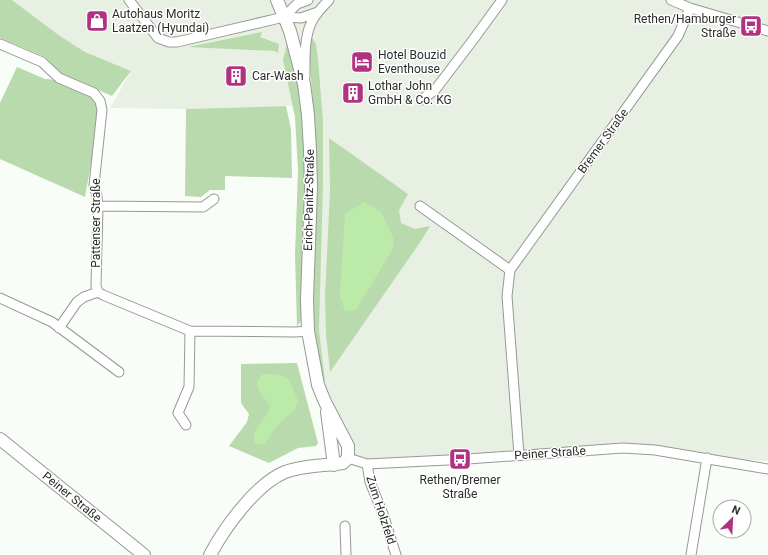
<svg xmlns="http://www.w3.org/2000/svg" width="768" height="555" font-family="Roboto,sans-serif">
<style>
.built{fill:#e8f0e4}
.green{fill:#b9daac}
.water{fill:#bceba9}
.lines{fill:none;stroke-linecap:round;stroke-linejoin:round}
.street-casing{stroke:#969a95;stroke-width:11}
.secondary-casing{stroke:#969a95;stroke-width:14}
.street{stroke:#fff;stroke-width:9}
.secondary{stroke:#fff;stroke-width:12}
.labels{text-anchor:middle;dominant-baseline:central;stroke-width:3;stroke-linejoin:round;paint-order:stroke}
.poi-label{font-size:12px;fill:#2c2d2b;stroke:#fff;text-anchor:start}
.street-label{font-size:12px;fill:#2c2d2b;stroke:#fff}
</style>
<rect width="100%" height="100%" fill="#f9fdf7"/>
<path class="built" d="M12,0H768V461L707,458L655,450L367,464L353,453L321,390L314,359L309,105L186,109L110,108L131,71L85,52L60,36Z"/>
<path class="green" d="M0,0H12L60,36L85,52L131,71L112,96L62,74L45,57L0,38Z
M262,32L260,37L279,44L278,53L275,51L188,47Z
M310,39H313L316,44L318,59L323,122V183L319,330L325,382L322,377L317,352L313,306L317,166L310,63Z
M287,44L296,76L303,113L306,171L301,285L302,319L297,327L295,255L298,170L295,117L283,60Z
M17,67L45,79L58,80L93,95L100,113L85,197L0,159V103Z
M286,106L291,129L292,178L225,176V190H210L201,197L185,196L186,109Z
M329,138L408,194L399,210L401,223L415,229L430,226L421,241L330,372L326,334L325,296L330,190Z
M297,363L318,443L316,446L298,448L269,463L229,446L247,422L249,414L241,403V364Z"/>
<path class="water" d="M364,202L381,212L393,237L394,247L356,310L345,311L340,296L345,214Z
M263,374C291,374 288,376 298,401L295,409L276,427L265,444L260,445L255,443C250,427 266,423 270,406C264,395 249,386 263,374Z"/>
<g class="lines">
<g class="street-casing">
<path id="street" d="M129,0L158,38L169,42H177L284,17L301,18L318,12
M671,0L690,8L768,31
M284,17L297,4L308,0
M0,44L42,62L59,78L94,93L100,101L102,110L94,185L97,196L98,206L96,286L98,292L103,295L190,331L296,332L308,331
M305,77C305,60 304,39 311,23C315,14 322,7 329,0
M421,100L435,90L473,40L502,0
M98,206L203,207L214,199
M420,206L510,270
M0,298L52,322L119,372
M59,328L77,302L84,297L98,292
M186,425L178,413L189,387L190,331
M519,455L507,296L510,270L678,36L690,8
M348,458L367,464L468,459L623,448L655,450L768,469
M367,464L370,482L383,514L396,555
M345,526L346,555
M691,555L707,458"/>
</g>
<g class="secondary-casing">
<path id="secondary" d="M327,412L334,465
M0,439L144,555
M210,555C225,527 256,484 285,472C303,465 324,466 343,463L348,458V446L325,402L318,385L308,331L307,299L311,188L310,150L308,115L304,84L290,31L277,0"/>
</g>
<use href="#street" class="street"/>
<use href="#secondary" class="secondary"/>
</g>
<defs>
<g id="shop-square" transform="scale(1.15)"><rect x="-9" y="-9" width="18" height="18" rx="4" fill="#b03280" stroke="#fff"/><path d="M-5-2.5h2.3a2.7 3.5 0 0 1 5.4 0H5L5.5 6h-11ZM-1.5-2.5h3a1.5 2.3 0 0 0-3 0Z" fill="#fff"/></g>
<g id="bus-square" transform="scale(1.15)"><rect x="-9" y="-9" width="18" height="18" rx="4" fill="#b03280" stroke="#fff"/><path d="M-5-6H5V4H4V6H2V4H-2V6H-4V4H-5ZM-3.5-4V0h7V-4ZM-3.5 1.2v1.5H-2V1.2ZM2 1.2v1.5H3.5V1.2Z" fill="#fff"/></g>
<g id="hotel-square" transform="scale(1.15)"><rect x="-9" y="-9" width="18" height="18" rx="4" fill="#b03280" stroke="#fff"/><path d="M-6-4.5h1.5V1H6V5H4.5V3h-9V5H-6ZM-4 0a1.8 1.8 0 1 1 3.6 0ZM.5 0V-2.5h3Q6-2.5 6 0Z" fill="#fff"/></g>
<g id="building-square" transform="scale(1.15)"><rect x="-9" y="-9" width="18" height="18" rx="4" fill="#b03280" stroke="#fff"/><path d="M-4-6H4V6H1V3H-1V6H-4ZM-2.5-4.3h1.7v1.8h-1.7ZM.8-4.3h1.7v1.8H.8ZM-2.5-1h1.7V.8h-1.7ZM.8-1h1.7V.8H.8Z" fill="#fff"/></g>
</defs>
<g fill-rule="evenodd">
<use href="#shop-square" x="97" y="21"/>
<use href="#bus-square" x="751" y="26"/>
<use href="#hotel-square" x="362" y="62"/>
<use href="#building-square" x="236" y="76"/>
<use href="#building-square" x="353" y="93"/>
<use href="#bus-square" x="460" y="459"/>
</g>
<g class="labels">
<g class="poi-label">
<text x="112" y="14">Autohaus Moritz<tspan x="112" dy="14">Laatzen (Hyundai)</tspan></text>
<text x="736" y="19" text-anchor="end">Rethen/Hamburger<tspan x="736" dy="14">Straße</tspan></text>
<text x="378" y="55">Hotel Bouzid<tspan x="378" dy="14">Eventhouse</tspan></text>
<text x="252" y="76">Car-Wash</text>
<text x="368" y="86">Lothar John<tspan x="368" dy="14">GmbH &amp; Co. KG</tspan></text>
<text x="460" y="480" text-anchor="middle">Rethen/Bremer<tspan x="460" dy="14">Straße</tspan></text>
</g>
<g class="street-label">
<text transform="translate(603 141) rotate(-54)">Bremer Straße</text>
<text transform="translate(309 200) rotate(-89)">Erich-Panitz-Straße</text>
<text transform="translate(96 223) rotate(-90)">Pattenser Straße</text>
<text transform="translate(550 453) rotate(-4)">Peiner Straße</text>
<text transform="translate(72 497) rotate(39)">Peiner Straße</text>
<text transform="translate(381 510) rotate(72)">Zum Holzfeld</text>
</g>
</g>
<g transform="translate(732 519) rotate(24)"><circle r="19" fill="#ffffff" stroke="#ababaa"/>
<path d="M0-3L7 15L0 10L-7 15Z" fill="#b03280"/>
<text y="-6" font-size="11" font-weight="bold" text-anchor="middle" fill="#2c2d2b">N</text>
</g>
</svg>
